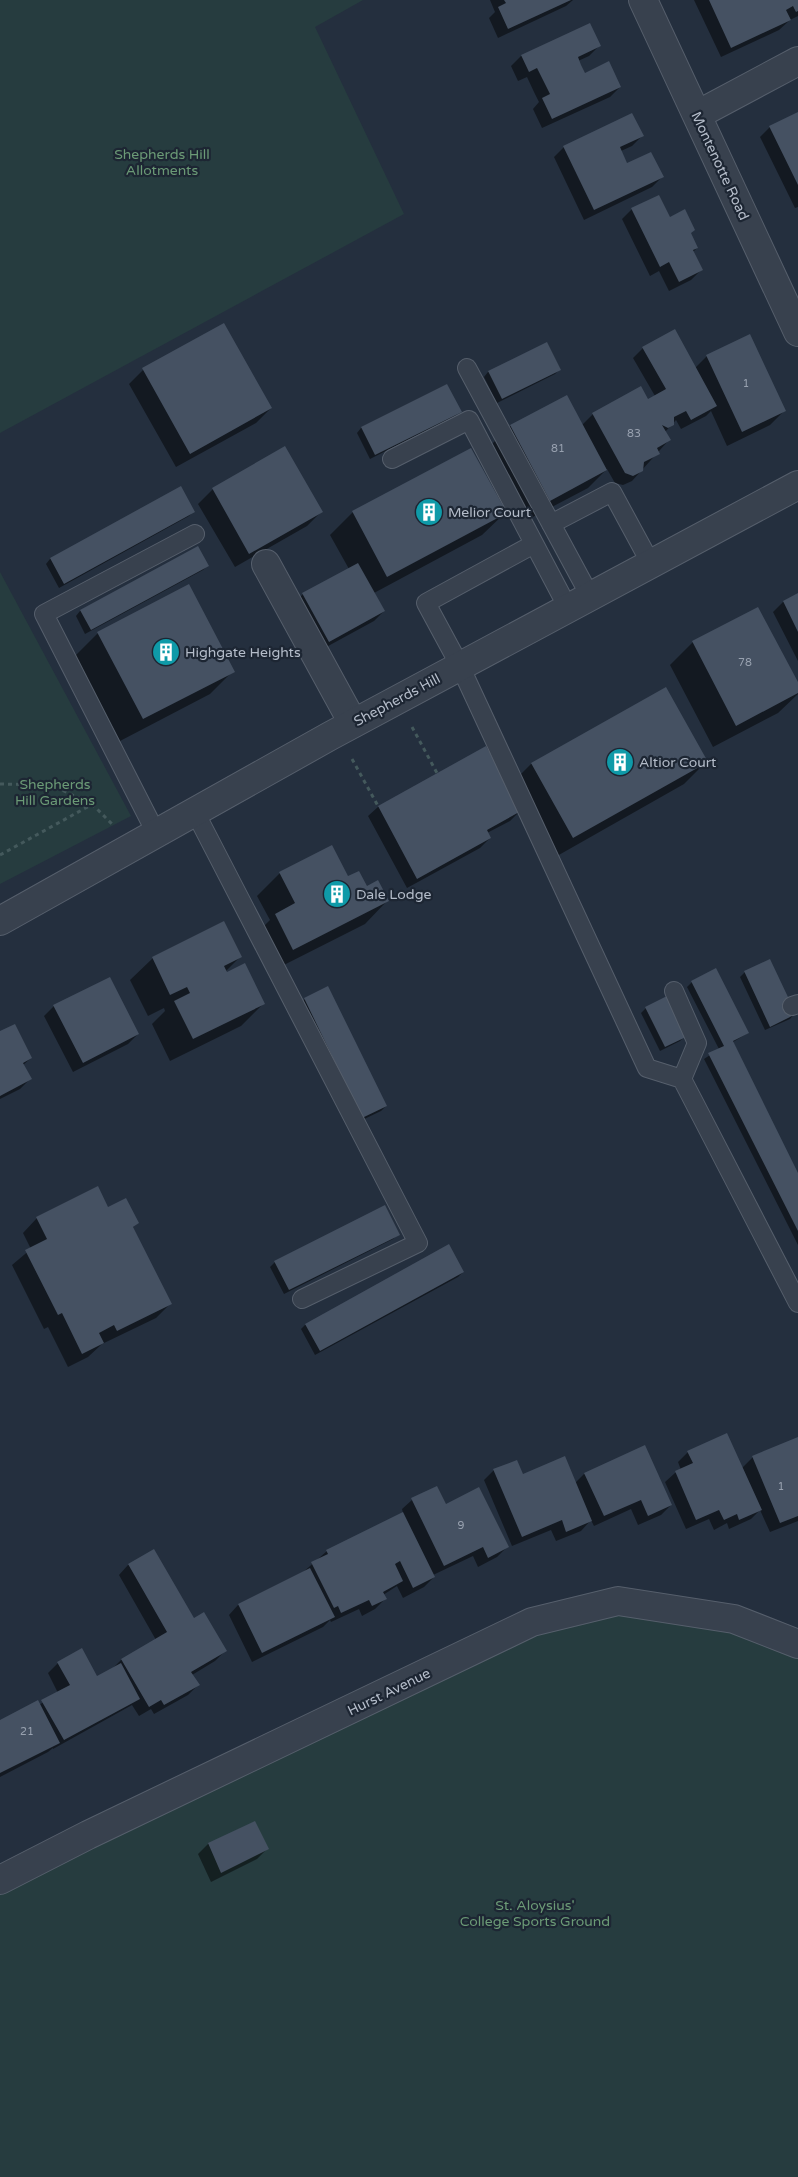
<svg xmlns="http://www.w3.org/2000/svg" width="798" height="2177" font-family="'Varela Round',sans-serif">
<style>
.green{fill:#263c3f}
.shadow{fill:#0007}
.building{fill:#455162}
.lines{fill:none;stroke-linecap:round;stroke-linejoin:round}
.service-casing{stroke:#565f6c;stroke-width:20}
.minor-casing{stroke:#565f6c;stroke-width:30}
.tertiary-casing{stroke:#565f6c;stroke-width:30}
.path{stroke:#44595c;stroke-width:3;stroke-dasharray:4 4;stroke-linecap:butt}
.service{stroke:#38414e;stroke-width:18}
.minor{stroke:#38414e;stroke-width:28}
.tertiary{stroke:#38414e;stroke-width:28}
.labels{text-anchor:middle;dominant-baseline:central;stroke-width:4.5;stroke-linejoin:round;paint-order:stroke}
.number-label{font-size:11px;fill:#98a1af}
.park-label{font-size:14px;fill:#6b9a76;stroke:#1d2633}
.street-label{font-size:14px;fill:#b4bcc9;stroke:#1d2633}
.poi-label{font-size:14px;fill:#b4bcc9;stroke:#1d2633;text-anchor:start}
</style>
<rect width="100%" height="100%" fill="#242f3e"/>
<path class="green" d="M0,0H363L315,27L404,214L0,433Z
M0,572L131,816L0,884Z
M618,1601L798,1644V2177H0V1880L358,1707Z"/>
<path class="shadow" d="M490,0H573L566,6L498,38L489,18L495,12Z
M694,0H798V16L790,20L779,30L721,57Z
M589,25L599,46L589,56L578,61L584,74L620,87L610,97L542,128L533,109L539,102L534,92L527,77L518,81L511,66L521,56Z
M798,113V207L795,208L760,137L770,127Z
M642,136L632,146L621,151L627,165L662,177L652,187L584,220L554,157L564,147Z
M632,209L669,218L690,234L697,248L693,252L701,270L691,280L669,291L659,271L650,276L622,219Z
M547,343L560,369L555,374L497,403L484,377L488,372Z
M643,348L695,368L707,356L784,411L770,425L727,446L711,411L706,416L681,429L676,420L665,432L669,440L632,481L623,485L615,483L607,469L588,488L531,518L492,444L510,426L567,397L582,425L593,414L647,401L655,396L633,358Z
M143,370L271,408L256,423L176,467L129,384Z
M447,385L460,412L455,416L370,459L357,433L361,428Z
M285,448L321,512L307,526L235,567L198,504L213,489Z
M471,449L505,513L482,535L374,593L384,611L374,621L319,651L293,604L303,594L349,569L330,535L353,512Z
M180,488L193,512L189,516L59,588L46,564L50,559Z
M198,548L207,566L203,570L85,634L76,616L80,611Z
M188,586L233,671L210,694L120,741L75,656L98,633Z
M798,595V661L773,612L783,602Z
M758,609L798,685V694L778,713L713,747L670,665L693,642Z
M707,761L684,784L550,860L520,811L510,821L487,833L490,838L480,848L407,888L368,816L378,807L507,788L531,764Z
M280,873L347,878L387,901L365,924L270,972L253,937L270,920L257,896Z
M240,957L222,975L264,1003L241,1026L170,1061L152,1024L165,1011L164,1008L148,1016L130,980L153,958Z
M745,972L794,1014L790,1019L765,1030L740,977Z
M692,982L748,1033L733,1042L798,1176V1245L704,1059L719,1049L687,987Z
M305,999L386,1106L381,1111L358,1122L300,1004Z
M54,1006L138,1034L128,1044L73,1072L44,1016Z
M646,1008L685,1036L680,1041L660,1051L641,1013Z
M0,1033L31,1058L23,1065L30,1079L20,1089L0,1099Z
M107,1208L138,1223L132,1228L170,1304L156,1318L102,1344L88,1357L68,1367L48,1327L44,1329L12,1265L31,1249L23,1233L37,1218Z
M398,1234L393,1239L284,1294L270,1267L275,1262Z
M463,1272L458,1277L315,1355L301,1329L305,1325Z
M798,1438V1521L770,1532L760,1510L751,1519L729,1529L727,1523L714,1530L709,1519L686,1529L665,1482L675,1473L681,1470L678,1462L688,1452L742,1468L753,1457Z
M494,1470L575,1483L584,1474L671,1505L661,1515L638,1525L631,1509L594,1526L591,1520L581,1531L556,1541L551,1530L512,1546L484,1480Z
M437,1488L445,1505L507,1547L497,1557L478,1567L473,1556L433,1575L434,1577L424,1587L403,1598L397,1586L383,1595L385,1599L375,1609L362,1616L359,1609L331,1622L330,1620L323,1627L252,1662L229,1615L238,1605L301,1574L327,1551L403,1513L402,1509L412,1500Z
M154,1551L194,1619L225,1651L215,1661L192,1675L198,1685L188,1695L154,1714L151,1709L139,1716L132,1705L53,1749V1748L48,1752L0,1777V1721L39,1705L58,1693L48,1673L58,1663L97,1678L111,1670L121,1660L156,1640L119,1575L128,1565Z
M254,1822L267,1849L257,1859L211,1882L198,1854L208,1844Z"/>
<path class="building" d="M504,0H571L508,29L498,7L506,3Z
M709,0H798V11L796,12L793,6L786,10L791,20L731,48Z
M590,23L601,46L578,57L581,65L585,73L609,61L621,87L552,119L542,98L550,94L537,68L529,72L521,55Z
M798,112V185L769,126Z
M632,113L644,136L620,147L627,163L651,152L664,177L594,210L563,146Z
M659,195L670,217L685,209L695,230L691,233L698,248L693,250L703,270L679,282L669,262L660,267L631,208Z
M224,323L272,408L190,454L142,368Z
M675,329L717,406L691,420L686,411L674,417V425L668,428L662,425L671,440L657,448L660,454L644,462L643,471L633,476L625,473L592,413L641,386L648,399L666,389L642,347Z
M750,334L786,411L742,432L706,355Z
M547,342L561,370L502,399L488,371Z
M447,384L462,412L375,455L361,427Z
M567,395L607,470L550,501L510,425Z
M285,446L323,512L249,554L212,488Z
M471,448L507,513L387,577L352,511Z
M181,486L195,512L64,584L50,558Z
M198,546L209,566L91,630L80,610Z
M358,563L385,611L329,642L302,593Z
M189,584L235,672L143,719L97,632Z
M798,593V632L783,601Z
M758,607L798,682V693L736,726L692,641Z
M666,687L708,762L573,838L531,763Z
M486,746L521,811L487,830L491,838L417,879L378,806Z
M332,845L348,876L359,871L367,886L378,880L389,901L293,950L275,914L295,903L279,872Z
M224,921L242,957L224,966L227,972L245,963L265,1004L193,1039L174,1001L190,993L187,987L170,995L152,957Z
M770,959L796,1014L770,1027L744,971Z
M716,968L749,1033L733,1041L798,1173V1231L708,1053L724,1046L691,981Z
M110,977L139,1034L83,1063L53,1005Z
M328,986L387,1106L362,1118L304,998Z
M667,996L686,1037L665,1047L645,1007Z
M15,1024L32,1058L23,1063L32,1079L0,1096V1031Z
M98,1186L108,1207L126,1198L139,1223L133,1227L172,1304L117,1331L114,1325L99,1333L104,1343L82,1354L62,1313L58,1315L25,1250L47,1239L36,1217Z
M385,1205L400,1235L289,1290L274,1261Z
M449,1244L464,1272L320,1351L305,1324Z
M727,1433L762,1510L739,1520L737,1514L724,1520L719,1510L696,1520L675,1471L693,1463L687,1451Z
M798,1437V1516L780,1523L752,1456Z
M645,1445L672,1505L648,1516L641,1500L604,1516L584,1473Z
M565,1456L592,1521L566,1532L562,1520L522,1537L493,1469L517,1460L523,1474Z
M437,1486L446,1504L479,1487L509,1547L488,1558L483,1547L444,1566L411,1498Z
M403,1512L435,1577L413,1588L400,1561L395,1564L403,1581L383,1592L387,1599L372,1606L369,1600L341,1613L338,1606L334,1608L311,1562L328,1554L326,1550Z
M154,1549L194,1618L204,1612L227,1651L191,1672L200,1685L164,1705L161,1700L149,1707L121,1659L167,1632L128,1564Z
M310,1568L335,1617L262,1653L238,1604Z
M82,1648L97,1676L121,1663L140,1699L64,1740L41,1700L70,1685L57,1662Z
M38,1700L60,1743L0,1773V1720Z
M255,1821L269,1849L221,1873L208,1843Z"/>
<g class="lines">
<g class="service-casing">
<path id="service" d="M467,368L590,596
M392,459L469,420L568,608
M551,524L612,492L651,564
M534,544L426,603L460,666L647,1068L682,1079L798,1303
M195,812L418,1243L302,1299
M156,833L44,614L195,534
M674,991L697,1043L682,1079
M792,1006L798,1004"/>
</g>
<g class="minor-casing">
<path id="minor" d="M643,0L798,332
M697,115L798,61
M266,564L353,723
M0,1880L88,1835L532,1622L618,1601L734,1619L798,1644"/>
</g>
<g class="tertiary-casing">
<path id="tertiary" d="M0,921L330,736L798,485"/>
</g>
<path class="path" d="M412,727L437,773
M352,759L378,806
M0,784L51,785L92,804L112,824
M0,855L91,805"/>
<use href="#service" class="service"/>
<use href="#minor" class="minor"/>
<use href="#tertiary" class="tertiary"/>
</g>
<defs>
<g id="building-disc" transform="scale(1.4375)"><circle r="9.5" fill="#0f9aa8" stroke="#1d2633"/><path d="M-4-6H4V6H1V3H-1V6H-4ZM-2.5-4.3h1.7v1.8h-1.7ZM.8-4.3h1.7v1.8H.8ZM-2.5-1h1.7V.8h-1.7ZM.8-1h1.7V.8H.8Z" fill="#fff"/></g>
</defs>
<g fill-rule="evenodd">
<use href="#building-disc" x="429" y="512"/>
<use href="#building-disc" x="166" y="652"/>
<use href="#building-disc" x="620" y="762"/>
<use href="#building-disc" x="337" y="894"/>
</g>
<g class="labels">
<g class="number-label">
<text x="746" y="383">1</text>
<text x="634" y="433">83</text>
<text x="558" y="448">81</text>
<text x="745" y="662">78</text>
<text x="781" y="1486">1</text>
<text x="461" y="1525">9</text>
<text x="27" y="1731">21</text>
</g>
<g class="park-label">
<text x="162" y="154">Shepherds Hill<tspan x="162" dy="16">Allotments</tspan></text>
<text x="55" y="784">Shepherds<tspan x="55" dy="16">Hill Gardens</tspan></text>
<text x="535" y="1905">St. Aloysius'<tspan x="535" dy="16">College Sports Ground</tspan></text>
</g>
<g class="street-label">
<text transform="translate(720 166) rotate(65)">Montenotte Road</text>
<text transform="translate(397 700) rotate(-28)">Shepherds Hill</text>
<text transform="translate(389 1692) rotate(-26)">Hurst Avenue</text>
</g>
<g class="poi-label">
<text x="448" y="512">Melior Court</text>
<text x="185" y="652">Highgate Heights</text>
<text x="639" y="762">Altior Court</text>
<text x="356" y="894">Dale Lodge</text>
</g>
</g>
</svg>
